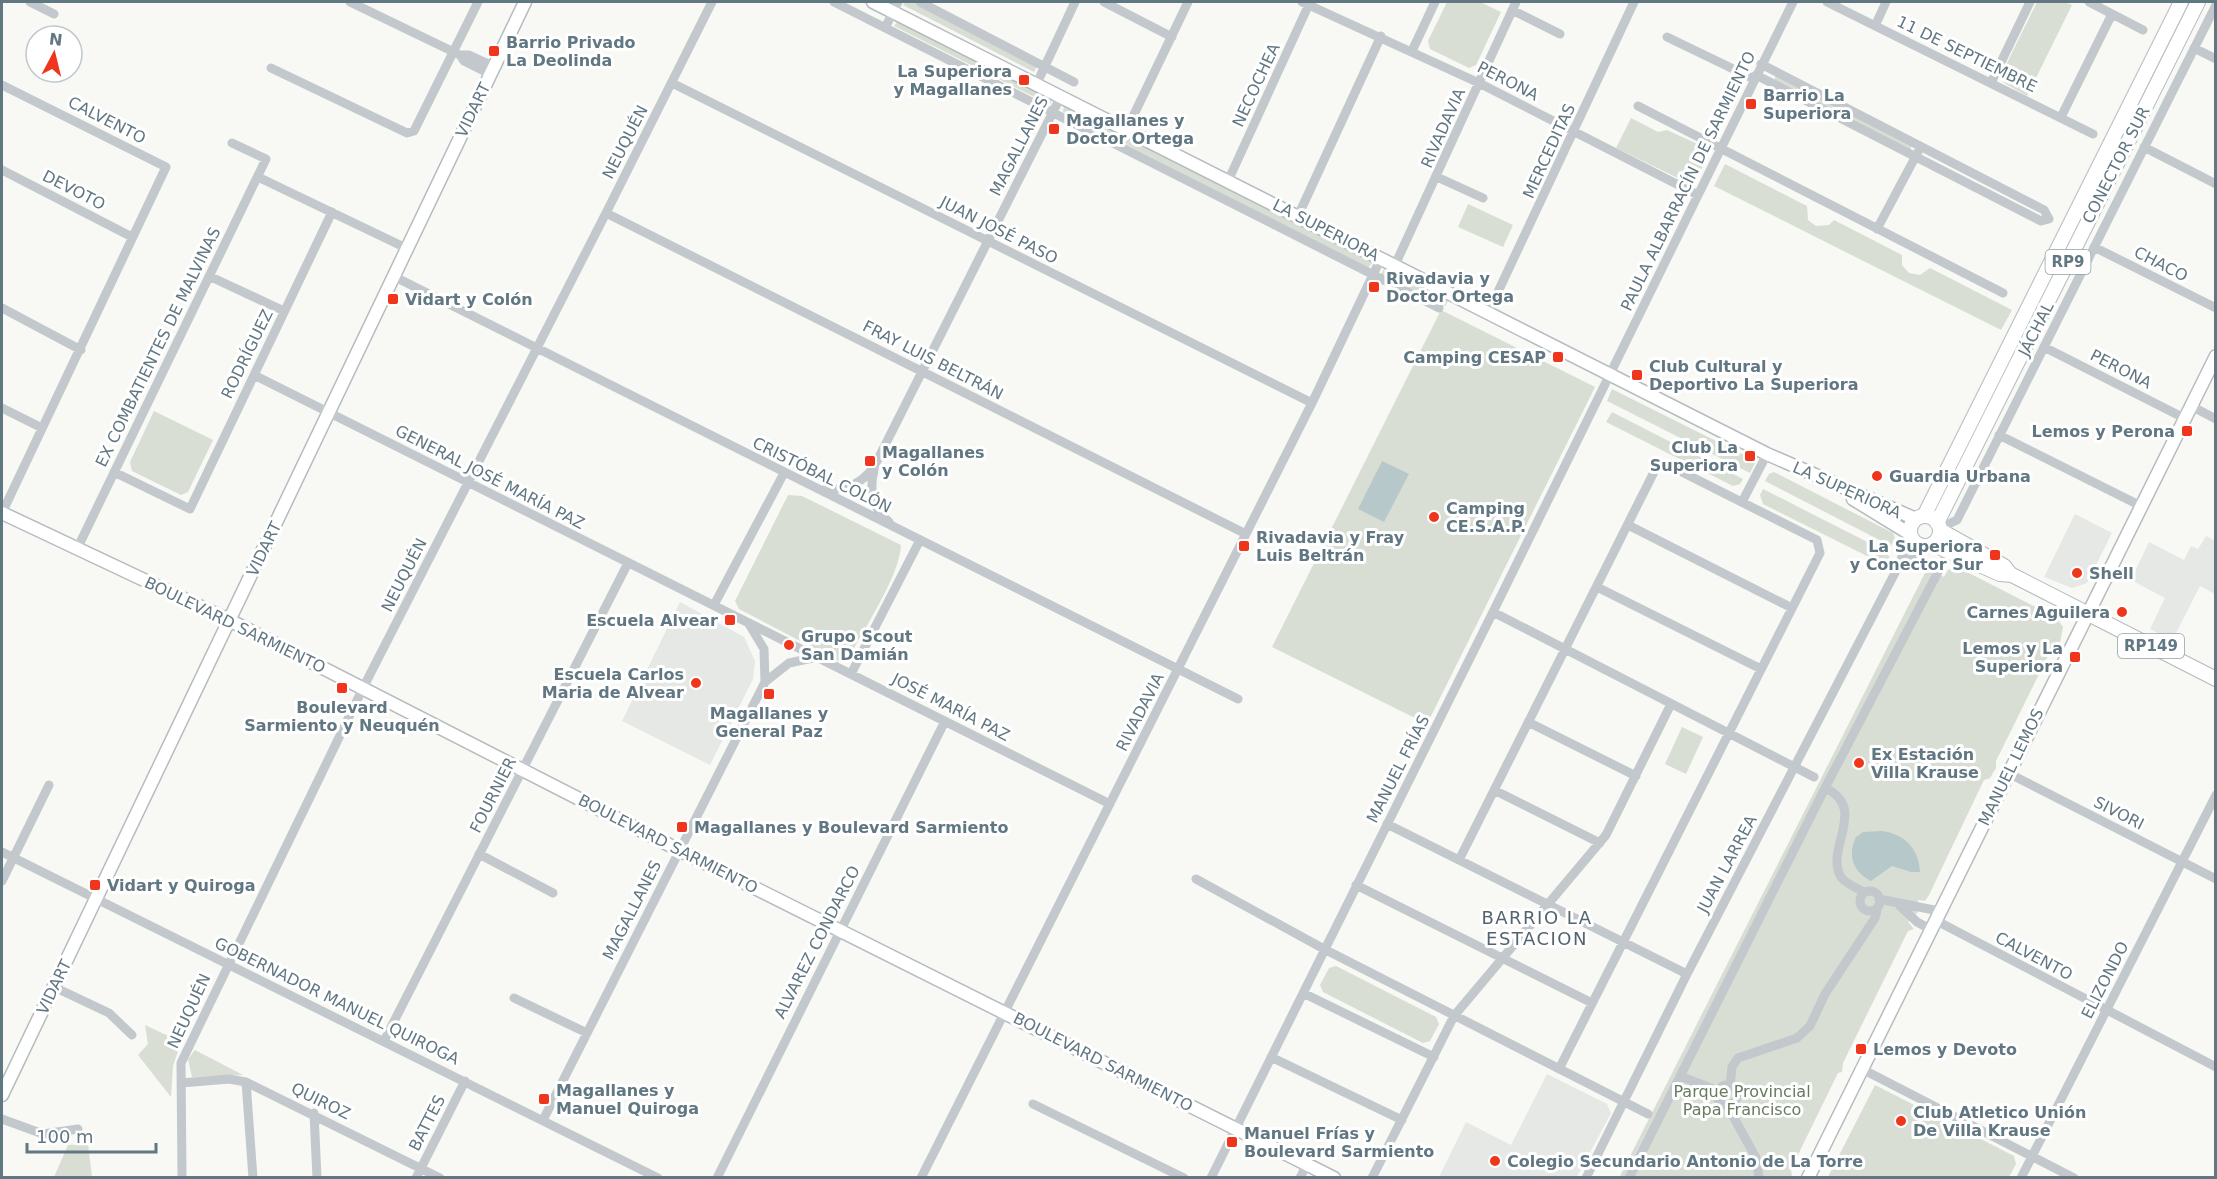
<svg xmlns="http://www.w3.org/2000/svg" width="2217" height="1179" font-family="'DejaVu Sans',sans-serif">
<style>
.built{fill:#e6e8e6}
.green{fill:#d8ded4}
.water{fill:#b7c8ca}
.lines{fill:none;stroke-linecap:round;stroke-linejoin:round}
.secondary-casing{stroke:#b5bcc0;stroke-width:15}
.primary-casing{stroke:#b3babd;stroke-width:16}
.street{stroke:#c2c8cb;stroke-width:9}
.secondary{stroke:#fff;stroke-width:12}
.primary{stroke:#fff;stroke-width:14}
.poi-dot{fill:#ef361d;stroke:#fff;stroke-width:2}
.labels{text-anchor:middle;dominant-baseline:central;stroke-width:6;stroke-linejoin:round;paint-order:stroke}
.shield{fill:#fff;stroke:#90a0a8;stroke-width:1.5}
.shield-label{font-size:15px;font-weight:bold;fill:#617782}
.poi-label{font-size:16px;font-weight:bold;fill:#617782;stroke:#fff;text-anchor:start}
.street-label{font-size:16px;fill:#617782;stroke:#fff}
.park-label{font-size:16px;fill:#687a60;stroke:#fff}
.neighbourhood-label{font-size:18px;letter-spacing:1.5px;fill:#53646d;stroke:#fff}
</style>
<rect width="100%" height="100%" fill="#f8f8f5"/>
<path class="built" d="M2075,514L2112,533L2087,583L2072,588L2044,577Z
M2206,536L2215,541V594L2200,586L2172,641L2150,629L2165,598L2131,580L2149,542L2184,560L2191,546L2198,549Z
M680,602L744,637L755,661L753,679L710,765L622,721Z
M1547,1074L1607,1104L1611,1113L1577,1177H1439L1466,1122L1511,1145Z"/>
<path class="green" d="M905,2H915L1037,66L1034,72L903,5Z
M1447,2H1480L1501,12L1476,65L1469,68L1430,49L1428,41Z
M2037,2H2065L2072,5L2027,96L2004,83L2002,73Z
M2188,2H2191L1941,503L1938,501Z
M899,19L1052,98L1050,105L894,26Z
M1776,75L1912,146L1910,150L1774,80Z
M1064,105L1373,262L1368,268L1063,112Z
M1631,118L1658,132L1667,130L1704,147L1707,159L1696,178L1684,181L1616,148Z
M1725,164L1807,206L1808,220L1816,226L1829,225L1834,220L1902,255V265L1909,273L1920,275L1930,268L2012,310L2001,330L1714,186Z
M1468,204L1513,225L1503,247L1458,227Z
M1384,269L1448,301L1445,306L1381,274Z
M1441,310L1595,387L1427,724L1272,647Z
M1612,389L1756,461L1750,473L1607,401Z
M154,411L213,440L188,492L181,495L132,471L130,462Z
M1612,412L1743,479L1740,484L1733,486L1606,422Z
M1774,472L1893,533L1895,538L1891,546L1765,481L1769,474Z
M1763,489L1887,552L1890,559L1887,566L1763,504L1760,495Z
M788,495L802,496L901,545C900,575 864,629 849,657L842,663L739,609L735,601Z
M1957,567L2057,618L2063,627L2060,643L2052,648L1996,761V768L1990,778L1984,780L1929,895L1925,901L1918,900V912L1908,922L1914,929L1908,931L1843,1063L1842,1072L1838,1073L1791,1169L1792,1177L1619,1178L1927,569L1944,577L1948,570Z
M1682,727L1703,737L1686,774L1665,764Z
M1336,966L1436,1017L1439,1024L1430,1041L1423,1043L1323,992L1320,985L1329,968Z
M145,1025L181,1042L173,1066L171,1097L138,1055L148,1044Z
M195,1050L243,1075L192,1077L188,1059Z
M1875,1085L2014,1156L2016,1164L2009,1177H1828Z
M88,1144L92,1177H54L68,1145Z"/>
<path class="water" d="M1382,461L1409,474L1384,522L1358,509Z
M1882,831C1905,834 1919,849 1920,872H1911L1892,866L1871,881C1853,872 1847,855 1856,837L1863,832Z"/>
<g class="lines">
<g class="secondary-casing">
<path id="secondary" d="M873,2L1767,454L1916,519
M1853,499L1910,534
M2,513L231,621L679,850L1334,1178
M2,1095L525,2
M1808,1178L2216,356"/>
</g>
<g class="primary-casing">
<path id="primary" d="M1924,516L2181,2
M1910 531a15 15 0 1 1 30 0a15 15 0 1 1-30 0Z
M1937,523L2198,2
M1940,530L2004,566L2011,575
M1932,544L2000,574L2012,575L2216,679"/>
</g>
<path class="street" d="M30,2L54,14
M350,2L460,55H469L493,66
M834,2L1439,308
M920,2L1074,82
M1104,2L1172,37
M1302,2L1479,83L1698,195
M1827,2L2093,134
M2089,2L2143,30
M1512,10L1560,34
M1875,26L1886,2
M885,28L898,2
M1667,37L1754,79
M2194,48L2216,59
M1412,51L1435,2
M460,55L464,61L490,74
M271,68L407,133L414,131L478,2
M1756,75L2041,221L2049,219L2044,210L1761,64
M672,83L1312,403
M1037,83L1075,2
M1991,83L2030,2
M2,85L166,167L2,513
M1638,106L2003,293
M2061,117L2112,14
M1127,129L1188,2
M2144,147L2216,184
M2,170L132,237
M258,177L406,248
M1437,177L1483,198
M1228,181L1310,2
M606,213L1246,534
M1298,216L1381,36
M1877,229L1918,152
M2094,247L2216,308
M1395,265L1516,2
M209,276L284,311
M393,276L1238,699
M2,308L81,350
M1488,313L1634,2
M2044,347L2184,418
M254,375L1110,804
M2191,406L2216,419
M2,408L42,428
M1999,435L2141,506
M874,470C869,490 872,508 889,522
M114,472L190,509L332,212
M824,490C846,490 860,485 874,467L1061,96
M1742,502L1767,454
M1628,525L1792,608
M1940,528L1957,520L2216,5
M77,549L266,159L232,143
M1898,567L1925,546
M1597,587L1761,669
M714,605L784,473
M1493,612L1814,777
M851,674L920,540
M765,682L789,663L817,657
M1528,722L1636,776
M2008,773L2216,879
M1825,788C1869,808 1824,849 1841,877C1846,884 1857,888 1864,892
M1494,790L1600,843
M1387,824L1687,974
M2,852L658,1178
M479,854L553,893
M1459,860L1655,470L1662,466H1670L1817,540L1820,553L1559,1069
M1196,879L1324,949L1648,1114
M2,881L49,785
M1356,885L1592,1003
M1860 901a10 10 0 1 1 20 0a10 10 0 1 1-20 0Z
M1879,899L1939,911
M1900,906L1917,922L1930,929
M1935,920L2216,1067
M54,987L109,1013L132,1035
M1303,993L1434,1057
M514,998L587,1033
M384,1041L628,563
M1271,1057L1402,1120
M1860,1068L2074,1178
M1680,1076L1718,1091
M246,1082L253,1178
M181,1083L229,1079L246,1082L440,1178
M1717 1095a10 10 0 1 1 20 0a10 10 0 1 1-20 0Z
M1730,1086L1732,1067L1738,1058L1797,1038L1810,1026L1825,994L1875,918L1878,906
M1033,1104L1184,1178
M1727,1105L1756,1158L1759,1178
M314,1113L317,1178
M2,1119L43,1134L78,1129
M543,1120L765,682L764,649L749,624
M182,1178L181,1063L363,688L606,213L712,2
M416,1178L465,1081
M717,1178L945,721
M921,1178L1312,403L1381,258
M1211,1178L1493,612L1793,2
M1300,1178L1307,1164
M1372,1178L1454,1016L1606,835L1671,704
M1586,1178L1687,974L1898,567L1911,534
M1629,1178L1825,788L1949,551
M2021,1178L2216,795"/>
<use href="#secondary" class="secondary"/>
<use href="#primary" class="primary"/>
</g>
<g class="poi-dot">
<rect x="488" y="45" width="12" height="12" rx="3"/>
<rect x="1018" y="74" width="12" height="12" rx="3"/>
<rect x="1745" y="98" width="12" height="12" rx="3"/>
<rect x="1048" y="123" width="12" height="12" rx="3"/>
<rect x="1368" y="281" width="12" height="12" rx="3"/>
<rect x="387" y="293" width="12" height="12" rx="3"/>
<rect x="1552" y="351" width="12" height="12" rx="3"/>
<rect x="1631" y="369" width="12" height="12" rx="3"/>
<rect x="2181" y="425" width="12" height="12" rx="3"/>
<rect x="1744" y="450" width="12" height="12" rx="3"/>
<rect x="864" y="455" width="12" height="12" rx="3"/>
<circle cx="1877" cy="476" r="6"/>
<circle cx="1434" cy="517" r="6"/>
<rect x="1238" y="540" width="12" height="12" rx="3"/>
<rect x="1989" y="549" width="12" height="12" rx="3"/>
<circle cx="2077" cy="573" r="6"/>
<circle cx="2122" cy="612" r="6"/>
<rect x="724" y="614" width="12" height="12" rx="3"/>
<circle cx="789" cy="645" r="6"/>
<rect x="2069" y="651" width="12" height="12" rx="3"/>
<circle cx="696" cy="683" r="6"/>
<rect x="336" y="682" width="12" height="12" rx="3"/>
<rect x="763" y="688" width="12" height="12" rx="3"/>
<circle cx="1859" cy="763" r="6"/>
<rect x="676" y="821" width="12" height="12" rx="3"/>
<rect x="89" y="879" width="12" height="12" rx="3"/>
<rect x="1855" y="1043" width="12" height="12" rx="3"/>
<rect x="538" y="1093" width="12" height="12" rx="3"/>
<circle cx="1901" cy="1121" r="6"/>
<rect x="1226" y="1136" width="12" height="12" rx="3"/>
<circle cx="1495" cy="1161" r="6"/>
</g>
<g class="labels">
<g class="shield">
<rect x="2045.5" y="250" width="45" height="24" rx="4.5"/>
<rect x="2118" y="634" width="66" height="24" rx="4.5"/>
</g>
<g class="shield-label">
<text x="2068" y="262">RP9</text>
<text x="2151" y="646">RP149</text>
</g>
<g class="poi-label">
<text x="506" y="42">Barrio Privado<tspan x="506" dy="18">La Deolinda</tspan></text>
<text x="1012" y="71" text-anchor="end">La Superiora<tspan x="1012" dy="18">y Magallanes</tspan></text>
<text x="1763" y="95">Barrio La<tspan x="1763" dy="18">Superiora</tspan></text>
<text x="1066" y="120">Magallanes y<tspan x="1066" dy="18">Doctor Ortega</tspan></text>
<text x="1386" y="278">Rivadavia y<tspan x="1386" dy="18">Doctor Ortega</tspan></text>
<text x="405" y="299">Vidart y Colón</text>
<text x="1546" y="357" text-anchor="end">Camping CESAP</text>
<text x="1649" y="366">Club Cultural y<tspan x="1649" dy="18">Deportivo La Superiora</tspan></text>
<text x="2175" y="431" text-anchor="end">Lemos y Perona</text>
<text x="1738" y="447" text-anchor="end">Club La<tspan x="1738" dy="18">Superiora</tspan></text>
<text x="882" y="452">Magallanes<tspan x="882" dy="18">y Colón</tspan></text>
<text x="1889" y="476">Guardia Urbana</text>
<text x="1446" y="508">Camping<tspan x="1446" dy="18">CE.S.A.P.</tspan></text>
<text x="1256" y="537">Rivadavia y Fray<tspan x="1256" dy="18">Luis Beltrán</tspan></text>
<text x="1983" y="546" text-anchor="end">La Superiora<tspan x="1983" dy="18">y Conector Sur</tspan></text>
<text x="2089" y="573">Shell</text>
<text x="2110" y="612" text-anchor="end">Carnes Aguilera</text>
<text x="718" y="620" text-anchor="end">Escuela Alvear</text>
<text x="801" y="636">Grupo Scout<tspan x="801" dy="18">San Damián</tspan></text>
<text x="2063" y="648" text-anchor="end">Lemos y La<tspan x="2063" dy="18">Superiora</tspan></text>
<text x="684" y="674" text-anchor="end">Escuela Carlos<tspan x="684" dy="18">Maria de Alvear</tspan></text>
<text x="342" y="707" text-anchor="middle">Boulevard<tspan x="342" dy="18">Sarmiento y Neuquén</tspan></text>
<text x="769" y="713" text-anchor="middle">Magallanes y<tspan x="769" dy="18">General Paz</tspan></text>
<text x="1871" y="754">Ex Estación<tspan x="1871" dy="18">Villa Krause</tspan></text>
<text x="694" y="827">Magallanes y Boulevard Sarmiento</text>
<text x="107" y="885">Vidart y Quiroga</text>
<text x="1873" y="1049">Lemos y Devoto</text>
<text x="556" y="1090">Magallanes y<tspan x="556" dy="18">Manuel Quiroga</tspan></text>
<text x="1913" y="1112">Club Atletico Unión<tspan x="1913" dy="18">De Villa Krause</tspan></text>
<text x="1244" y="1133">Manuel Frías y<tspan x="1244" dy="18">Boulevard Sarmiento</tspan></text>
<text x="1507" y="1161">Colegio Secundario Antonio de La Torre</text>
</g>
<g class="street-label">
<text transform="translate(1967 54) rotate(26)">11 DE SEPTIEMBRE</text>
<text transform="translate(1508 81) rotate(27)">PERONA</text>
<text transform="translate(1256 85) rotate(-65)">NECOCHEA</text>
<text transform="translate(473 110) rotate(-64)">VIDART</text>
<text transform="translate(107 120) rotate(27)">CALVENTO</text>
<text transform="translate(1443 128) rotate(-66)">RIVADAVIA</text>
<text transform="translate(625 142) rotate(-63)">NEUQUÉN</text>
<text transform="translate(1019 146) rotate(-63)">MAGALLANES</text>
<text transform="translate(1549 151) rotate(-65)">MERCEDITAS</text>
<text transform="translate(2116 165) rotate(-63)">CONECTOR SUR</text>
<text transform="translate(1688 181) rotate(-64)">PAULA ALBARRACÍN DE SARMIENTO</text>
<text transform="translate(74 190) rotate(27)">DEVOTO</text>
<text transform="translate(999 230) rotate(27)">JUAN JOSÉ PASO</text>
<text transform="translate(1326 230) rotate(27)">LA SUPERIORA</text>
<text transform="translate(2161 264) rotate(27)">CHACO</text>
<text transform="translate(2036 329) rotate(-63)">JÁCHAL</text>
<text transform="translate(158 347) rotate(-64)">EX COMBATIENTES DE MALVINAS</text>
<text transform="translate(247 354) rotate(-64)">RODRÍGUEZ</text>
<text transform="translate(933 360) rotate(27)">FRAY LUIS BELTRÁN</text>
<text transform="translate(2121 369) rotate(27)">PERONA</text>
<text transform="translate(822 475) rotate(26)">CRISTÓBAL COLÓN</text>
<text transform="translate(490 477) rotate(27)">GENERAL JOSÉ MARÍA PAZ</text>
<text transform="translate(1847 490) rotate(24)">LA SUPERIORA</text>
<text transform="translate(264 549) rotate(-64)">VIDART</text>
<text transform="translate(404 575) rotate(-63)">NEUQUÉN</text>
<text transform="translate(235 625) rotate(26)">BOULEVARD SARMIENTO</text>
<text transform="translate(951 707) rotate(27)">JOSÉ MARÍA PAZ</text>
<text transform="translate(1140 712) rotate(-63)">RIVADAVIA</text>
<text transform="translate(2011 767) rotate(-64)">MANUEL LEMOS</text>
<text transform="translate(1398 769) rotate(-63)">MANUEL FRÍAS</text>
<text transform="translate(493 795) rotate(-63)">FOURNIER</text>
<text transform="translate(2119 813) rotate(27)">SIVORI</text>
<text transform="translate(668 844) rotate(27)">BOULEVARD SARMIENTO</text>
<text transform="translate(1727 864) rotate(-62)">JUAN LARREA</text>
<text transform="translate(632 910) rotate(-63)">MAGALLANES</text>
<text transform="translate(817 942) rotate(-63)">ALVAREZ CONDARCO</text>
<text transform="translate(2034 956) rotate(28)">CALVENTO</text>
<text transform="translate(2105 980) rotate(-63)">ELIZONDO</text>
<text transform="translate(54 987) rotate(-64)">VIDART</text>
<text transform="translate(337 1001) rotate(26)">GOBERNADOR MANUEL QUIROGA</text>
<text transform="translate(189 1011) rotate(-65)">NEUQUÉN</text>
<text transform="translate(1103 1062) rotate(27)">BOULEVARD SARMIENTO</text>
<text transform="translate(321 1101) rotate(26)">QUIROZ</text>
<text transform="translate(427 1123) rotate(-63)">BATTES</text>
</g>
<g class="park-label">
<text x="1742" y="1091">Parque Provincial<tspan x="1742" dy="18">Papa Francisco</tspan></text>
</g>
<g class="neighbourhood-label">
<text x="1537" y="917">BARRIO LA<tspan x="1537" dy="21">ESTACION</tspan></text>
</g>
</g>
<rect width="2217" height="1179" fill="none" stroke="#617782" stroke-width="6"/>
<g transform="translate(54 54) rotate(7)"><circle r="28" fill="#ffffff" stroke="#c0c9cd" stroke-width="1.5"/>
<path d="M0-4.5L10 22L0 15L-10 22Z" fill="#ef361d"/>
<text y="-9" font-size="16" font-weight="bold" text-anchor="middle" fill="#617782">N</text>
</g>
<path d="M27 1143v9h129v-9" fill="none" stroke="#617782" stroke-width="3"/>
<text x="36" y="1143" font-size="18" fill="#617782" stroke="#ffffff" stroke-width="4.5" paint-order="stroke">100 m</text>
</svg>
